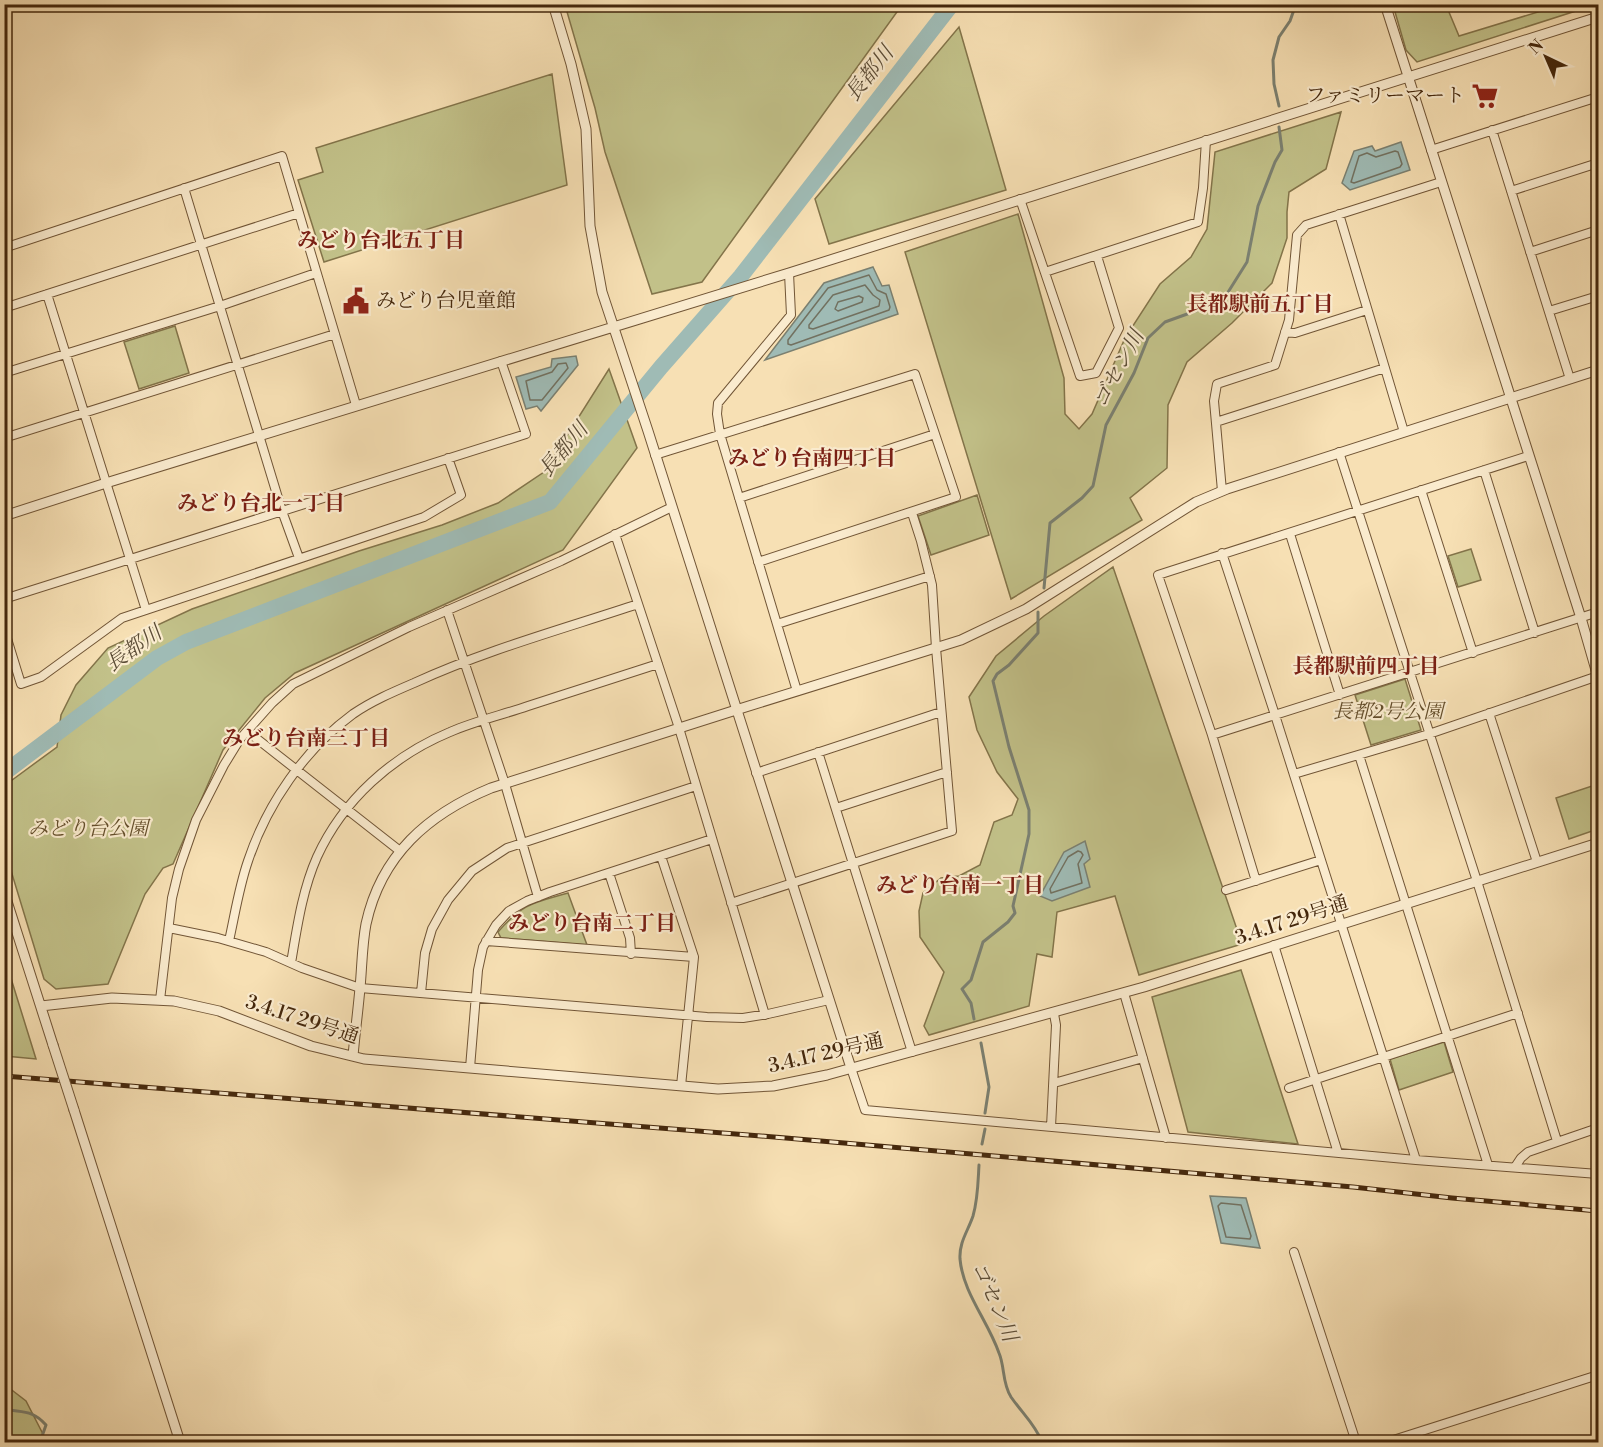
<svg xmlns="http://www.w3.org/2000/svg" width="1603" height="1447" font-family="'Libre Bodoni','Noto Serif JP',serif">
<style>
.green{fill:#c2c189;stroke:#83744a;stroke-width:1.5}
.water{fill:#9fbbb5;stroke:#7b8071;stroke-width:1.5}
.lines{fill:none;stroke-linecap:round;stroke-linejoin:round}
.shore{stroke:#727160;stroke-width:1.5}
.stream{stroke:#7b8071;stroke-width:3}
.river{stroke:#9fbbb5;stroke-width:16}
.minor-casing{stroke:#715536;stroke-width:10}
.tertiary-casing{stroke:#715536;stroke-width:11}
.minor{stroke:#faebce;stroke-width:8}
.tertiary{stroke:#faebce;stroke-width:9}
.rail-casing{stroke:#44270c;stroke-width:5}
.rail{stroke:#faebce;stroke-width:3;stroke-dasharray:9;stroke-linecap:butt}
.tertiary-bridge-casing{stroke:#715536;stroke-width:11;stroke-linecap:butt}
.tertiary-bridge{stroke:#faebce;stroke-width:9}
.labels{text-anchor:middle;dominant-baseline:central;stroke-width:4.5;stroke-linejoin:round;paint-order:stroke}
.poi-label{font-size:20px;fill:#44270c;stroke:#faebce;text-anchor:end}
.park-label{font-size:20px;font-style:italic;fill:#644e2b;stroke:#faebce}
.street-label{font-size:20px;fill:#44270c;stroke:#faebce}
.water-label{font-size:21px;font-style:italic;fill:#5b4c36;stroke:#faebce}
.neighbourhood-label{font-size:21px;font-weight:bold;fill:#7a1f14;stroke:#faebce}
</style>
<rect width="100%" height="100%" fill="#f7e0b4"/>
<filter id="stains"><feTurbulence type="fractalNoise" baseFrequency=".00333" numOctaves="4"/><feColorMatrix values="0 0 0 0 .2 0 0 0 0 .09 0 0 0 0 .02 0 0 0 .5 -.17"/></filter>
<radialGradient id="worn" r=".72"><stop offset=".6" stop-color="#630" stop-opacity="0"/><stop offset="1" stop-color="#630" stop-opacity=".3"/></radialGradient>
<path class="green" d="M565,5V4L902,5L702,282L652,294L605,152L595,108Z
M1393,5H1446L1459,36L1561,5H1577L1579,10L1417,62L1406,50Z
M959,27L1006,190L829,244L815,199Z
M552,74L567,185L324,262L298,180L323,172L316,148Z
M1341,112L1326,169L1289,192L1287,212V238L1272,283L1232,323L1187,362L1168,405L1167,468L1130,498L1142,520L1011,599L905,252L1018,214L1064,378L1065,414L1079,429L1092,414L1125,338L1160,284L1191,257L1207,229L1215,152Z
M175,326L189,373L139,389L124,342Z
M609,369L637,448L563,550L295,673L265,698L223,750L173,864L163,868L145,894L108,984L56,989L44,979L5,851L4,786L57,747L61,715L76,685L108,648L192,609L359,551L442,525L498,503L544,472Z
M977,495L989,535L931,555L918,516Z
M1471,549L1481,580L1458,587L1448,556Z
M1113,567L1242,944L1139,975L1115,896L1057,912L1052,957L1037,954L1029,1006L929,1035L924,1026L944,972L920,937L919,911L923,893L941,878L959,876L980,865L994,822L1012,815L1018,799L997,772L977,730L969,697L996,656L1044,616Z
M1405,679L1421,730L1371,745L1355,695Z
M1598,784V829L1569,839L1556,798Z
M568,893L587,945L501,938L498,932C523,903 533,903 568,893Z
M5,959L36,1059L5,1056Z
M1241,970L1298,1144L1188,1132L1152,997Z
M1444,1042L1453,1072L1399,1090L1390,1059Z
M4,1384L26,1401L45,1438L46,1442H5Z"/>
<path class="water" d="M1401,142L1410,170L1350,190L1342,183L1354,151L1372,146L1375,151Z
M873,267L882,286L889,285L898,314L765,360L824,283Z
M576,356L578,365L541,411L537,406L526,409L516,377L551,367L552,359Z
M1085,841L1090,859L1084,864L1090,887L1052,901L1040,896L1064,852Z
M1210,1196L1246,1198L1260,1248L1221,1243Z"/>
<g class="lines">
<path class="shore" d="M1395,151L1398,152L1402,164L1400,167L1354,183L1351,182L1359,156L1367,153L1376,157Z
M869,275L877,290L886,294L890,307L889,310L791,345L788,344V340L828,288Z
M865,285L873,295L880,300L879,306L813,329L809,328V325L833,295Z
M859,296L863,298L862,302L838,311L835,309L838,302Z
M566,363L568,368L542,400H530L526,381L552,372L558,364Z
M1078,851L1081,852L1083,855L1078,864L1082,883L1051,893L1050,889L1068,857Z
M1221,1203L1241,1205L1251,1236L1250,1239L1226,1237L1218,1206Z"/>
<path class="stream" d="M1279,106L1274,84L1273,60L1279,37L1290,21L1296,4
M1044,588L1050,523L1082,498L1093,486L1106,425L1134,373L1148,338L1165,322L1215,304L1225,297L1247,262L1258,206L1275,162L1282,150L1279,127
M974,1019L971,1003L962,989L971,980L983,942L1008,922L1015,913L1013,906L1029,834V810L1009,747L993,681L997,674L1009,665L1038,633V612
M981,1043L989,1087L985,1113
M982,1144L985,1129
M979,1165C978,1182 978,1199 973,1216C968,1231 959,1242 960,1259C963,1293 988,1321 999,1353C1005,1367 1002,1383 1011,1397C1022,1413 1035,1424 1042,1442
M4,1409C22,1413 32,1409 46,1425L40,1442"/>
<path class="river" d="M4,773L157,658L186,642L550,502L661,367L741,276L952,4"/>
<g class="minor-casing">
<path id="minor" d="M1492,130L1570,379
M1431,150L1598,97
M184,188L282,511L299,558
M1511,191L1598,163
M1020,199L1080,376L1096,373L1119,328L1097,256
M1339,214L1404,432
M4,248L282,156L356,405
M1530,252L1598,230
M1045,272L1198,222L1203,188L1206,140
M789,273L791,315L718,403L717,414L720,434L797,691
M47,294L146,610
M4,308L299,213
M1549,311L1598,296
M1285,332L1295,333L1367,310
M4,373L220,306L316,273
M1216,422L1385,368
M4,438L335,334
M1339,452L1477,881L1557,1141
M655,455L915,374L956,497L758,562
M1484,470L1535,633
M1421,490L1473,653
M1222,491L1214,401L1217,384L1275,365L1289,320L1297,235L1306,225L1441,182
M739,498L935,434
M615,534L679,728L765,1015
M1290,534L1340,695
M1222,553L1275,715L1416,1160
M4,599L526,434L501,361
M447,610L505,784L538,897
M777,624L930,576
M4,629L21,684L41,677L122,618L424,517L461,495L448,458
M1489,713L1537,862
M247,731L400,851
M1212,735L1598,612
M818,752L912,1052
M1359,755L1488,1165
M756,773L941,712
M1294,774L1429,734L1598,676
M836,808L947,772
M661,856L694,957L681,1086
M609,873L630,938L631,954
M1256,881L1212,735L1158,575L1528,456
M1226,890L1321,860
M731,903L952,831L936,648L932,585L921,541L912,513
M169,928L218,938L266,952L302,968L360,988L707,1017L743,1018L768,1014L829,1000
M229,941C235,914 239,887 248,861C267,804 304,750 353,714C372,701 393,692 414,683C486,650 563,629 638,604
M486,941L694,957
M1274,945L1338,1153
M291,963C297,928 302,891 317,857C343,800 392,756 450,732C475,721 502,715 528,706C571,692 614,678 658,664
M421,993L425,953L432,929L448,900L472,871L507,848L696,786
M1124,993L1166,1138
M160,1000L172,898L179,869L196,820L224,765L240,739L272,703L293,684L409,627L561,561L672,507
M470,1068L478,970L483,947L496,925L509,911L527,901L550,892L712,839
M851,1068L865,1110L1416,1160L1598,1174
M1054,1083L1143,1058
M1289,1088L1518,1013
M1051,1127L1056,1025L1054,1014
M1515,1167L1521,1158L1528,1152L1598,1128
M1294,1252L1356,1442
M1387,1442L1598,1375"/>
</g>
<g class="tertiary-casing">
<path id="tertiary" d="M553,4L571,64L586,129L590,226L602,292L648,431L851,1068
M1385,4L1581,618L1598,677
M4,516L106,483L789,273L1598,17
M4,892L53,1045
M41,1006L112,998L174,1001L219,1011L311,1046L364,1059L718,1089L773,1086L827,1075L1144,987L1598,843
M353,1056C355,1033 358,1011 360,988C362,967 362,945 366,924C381,855 428,814 491,788L736,710L961,640L1026,609L1196,502L1227,489L1598,370
M74,1110L180,1442"/>
</g>
<use href="#minor" class="minor"/>
<use href="#tertiary" class="tertiary"/>
<g class="rail-casing">
<path id="rail" d="M4,1076L786,1138L1353,1187L1452,1198L1598,1211"/>
</g>
<use href="#rail" class="rail"/>
<g class="tertiary-bridge-casing">
<path id="tertiary-bridge" d="M53,1045L74,1110"/>
</g>
<use href="#tertiary-bridge" class="tertiary-bridge"/>
</g>
<defs>
<g id="supermarket-bare" transform="scale(2.07)"><path d="M-6-5.5h2.5l.6 2H6L4.5 2H-2.5L-4.4-4H-6ZM-1.5 3.2a1.3 1.3 0 1 0 .1 0ZM3 3.2a1.3 1.3 0 1 0 .1 0Z" fill="#8f2418" stroke="#faebce" stroke-width="2.5" paint-order="stroke"/></g>
<g id="civic-bare" transform="scale(2.07)"><path d="M-.6-6.5H3V-4.5H.6V-3L4-1V1h2V6H-6V1h2V-1L-.6-3ZM-1.2 2.5V6h2.4V2.5Z" fill="#8f2418" stroke="#faebce" stroke-width="2.5" paint-order="stroke"/></g>
</defs>
<g fill-rule="evenodd">
<use href="#supermarket-bare" x="1485" y="96"/>
<use href="#civic-bare" x="356" y="301"/>
</g>
<g class="labels">
<g class="poi-label">
<text x="1465" y="96">ファミリーマート</text>
<text x="376" y="301" text-anchor="start">みどり台児童館</text>
</g>
<g class="park-label">
<text x="1388" y="712">長都2号公園</text>
<text x="88" y="829">みどり台公園</text>
</g>
<g class="street-label">
<text transform="translate(1292 921) rotate(-18)">3.4.17 29号通</text>
<text transform="translate(302 1020) rotate(18)">3.4.17 29号通</text>
<text transform="translate(826 1054) rotate(-13)">3.4.17 29号通</text>
</g>
<g class="water-label">
<text transform="translate(870 74) rotate(-52)">長都川</text>
<text transform="translate(1119 369) rotate(-62)">ゴセン川</text>
<text transform="translate(564 450) rotate(-50)">長都川</text>
<text transform="translate(134 649) rotate(-35)">長都川</text>
<text transform="translate(994 1302) rotate(67)">ゴセン川</text>
</g>
<g class="neighbourhood-label">
<text x="381" y="241">みどり台北五丁目</text>
<text x="1260" y="305">長都駅前五丁目</text>
<text x="812" y="459">みどり台南四丁目</text>
<text x="261" y="504">みどり台北一丁目</text>
<text x="1366" y="667">長都駅前四丁目</text>
<text x="306" y="739">みどり台南三丁目</text>
<text x="960" y="886">みどり台南一丁目</text>
<text x="592" y="924">みどり台南二丁目</text>
</g>
</g>
<rect width="1603" height="1447" fill="none" stroke="#f7e0b4" stroke-width="24"/>
<rect x="6" y="6" width="1591" height="1435" fill="none" stroke="#44270c" stroke-width="3"/>
<rect x="12" y="12" width="1579" height="1423" fill="none" stroke="#44270c" stroke-width="1.5"/>
<g transform="translate(1546 57) rotate(316)" stroke="#faebce" stroke-width="4.5" paint-order="stroke">
<path d="M0-4.5L10 22L0 15L-10 22Z" fill="#44270c"/>
<text y="-9" font-size="16" font-weight="bold" text-anchor="middle" fill="#44270c">N</text>
</g>
<rect width="100%" height="100%" filter="url(#stains)"/>
<rect width="100%" height="100%" fill="url(#worn)"/>
</svg>
